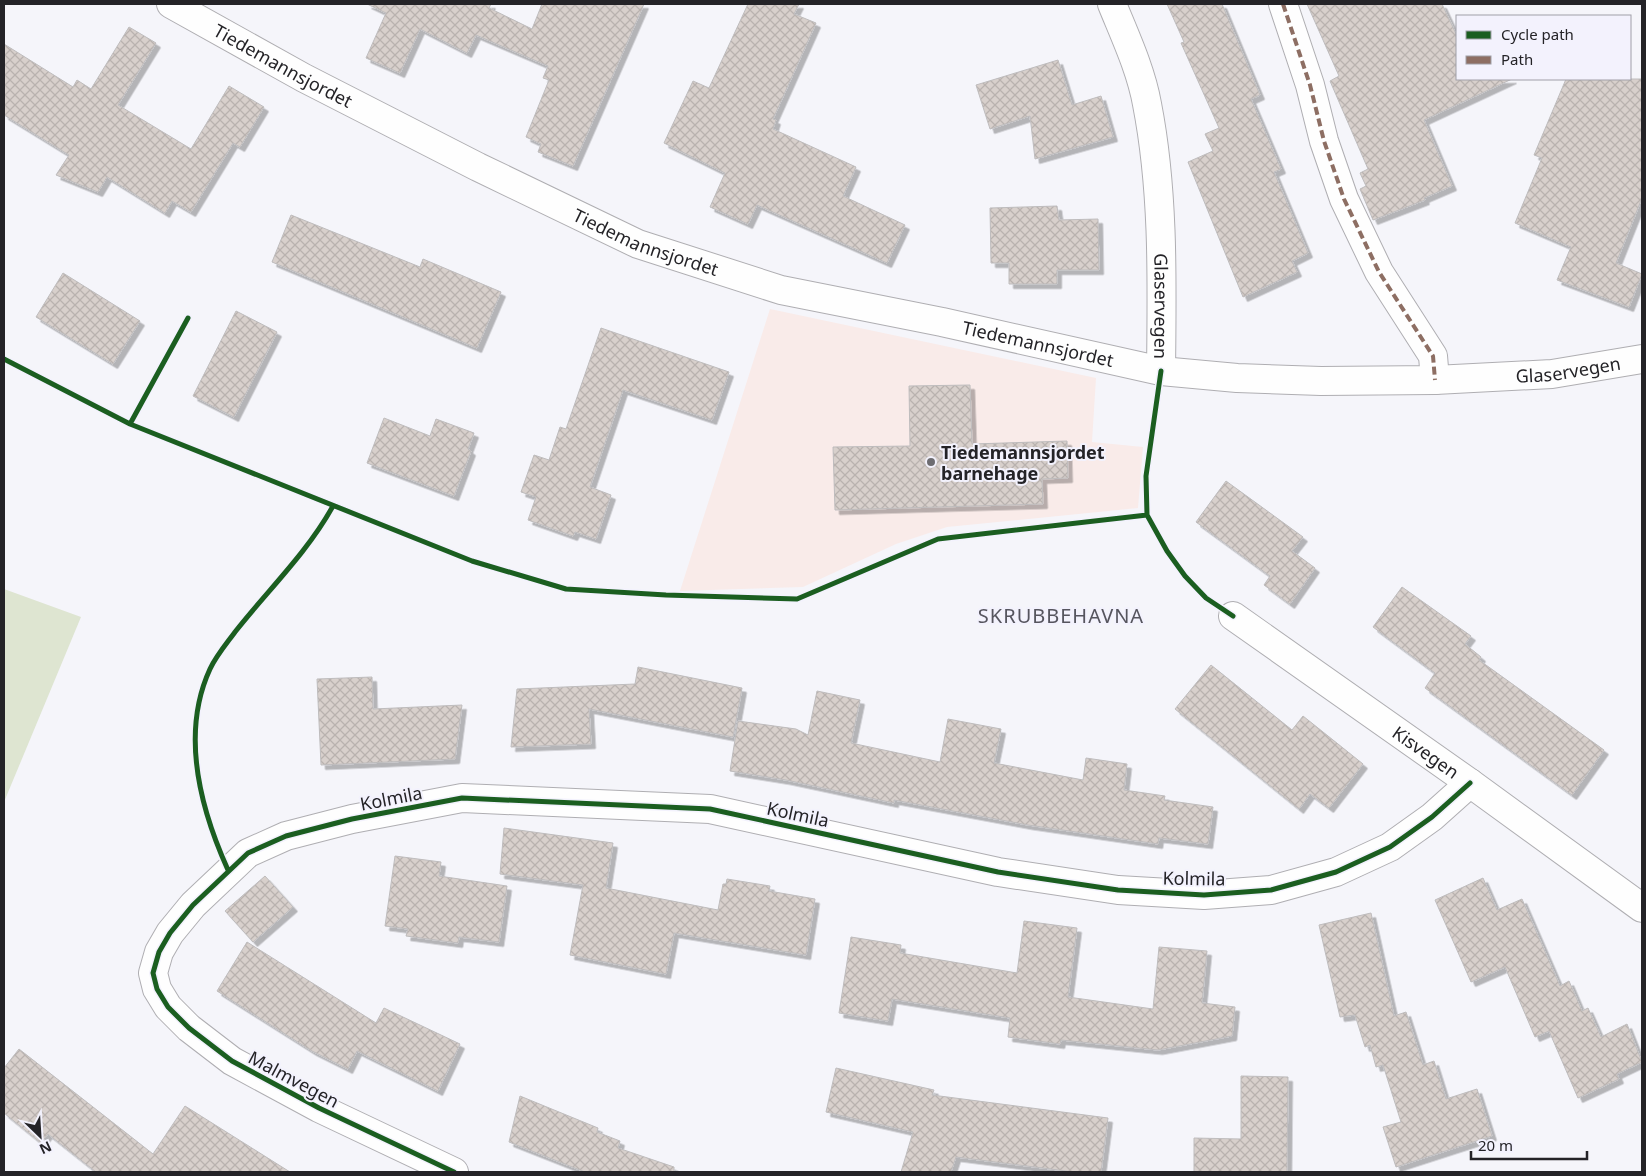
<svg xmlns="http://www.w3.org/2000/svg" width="1646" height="1176" font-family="'Noto Sans',sans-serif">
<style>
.education{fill:#f9ebe9}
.green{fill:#dee5d1}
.building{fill:url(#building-cross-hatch);stroke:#bebcbd;filter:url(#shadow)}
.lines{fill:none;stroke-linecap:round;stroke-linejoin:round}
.minor-casing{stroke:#afaeb2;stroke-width:30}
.minor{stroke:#fefefe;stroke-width:28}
.quiet{stroke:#8d6e63;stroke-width:4;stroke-dasharray:8 4;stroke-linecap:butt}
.cycleway-casing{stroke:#f3f2fd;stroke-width:8}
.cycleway{stroke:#1b5e20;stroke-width:5}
.poi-dot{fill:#6d6c71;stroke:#f3f2fd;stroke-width:2}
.labels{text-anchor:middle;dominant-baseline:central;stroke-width:4;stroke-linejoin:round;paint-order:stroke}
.street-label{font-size:18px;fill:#242327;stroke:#f3f2fd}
.poi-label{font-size:18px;font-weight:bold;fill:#242327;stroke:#f3f2fd;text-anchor:start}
.quarter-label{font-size:20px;letter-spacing:1px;fill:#56555e;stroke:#f3f2fd}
</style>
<defs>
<pattern id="building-cross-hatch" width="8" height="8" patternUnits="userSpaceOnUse" patternTransform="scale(1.25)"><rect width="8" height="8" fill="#d8d0cc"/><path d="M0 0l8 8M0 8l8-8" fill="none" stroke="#b9b2af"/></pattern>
<filter id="shadow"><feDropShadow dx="4.5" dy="4.5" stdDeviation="0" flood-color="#0004"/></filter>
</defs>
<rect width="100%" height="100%" fill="#f5f5fa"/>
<path class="education" d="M770,309L1096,378L1092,442L1143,447L1138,508L947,527L896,544L803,587L680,591Z"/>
<path class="green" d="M4,589L81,617L4,802Z"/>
<path class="building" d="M367,4H491L489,8L532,29L542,4H644L573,166L538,152L541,144L526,137L549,80L543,78L548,66L476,35L467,53L420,29L400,73L366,58L386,13Z
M748,4H799L794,14L816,23L773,119L776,120L773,129L856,167L843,196L905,225L887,263L757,205L748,224L710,207L725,173L664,143L693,81L709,88Z
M1167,4H1222L1260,95L1251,99L1281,169L1274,172L1308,253L1292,261L1297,272L1243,297L1188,162L1213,151L1205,134L1219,128L1181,43L1184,42Z
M1307,4H1442L1457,36V79H1512L1424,120L1452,186L1424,198L1425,200L1373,220L1360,189L1366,186L1360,173L1368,169L1330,81L1339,76Z
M129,27L156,43L118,105L191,149L229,86L264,107L240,147L233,143L191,212L172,201L165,213L107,177L98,192L56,175L69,155L4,115V44L73,87L77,80L91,89Z
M1058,60L1072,105L1101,96L1113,137L1035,159L1030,116L990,129L976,85Z
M1566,79H1642V198L1616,263L1642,274L1629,307L1557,280L1571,247L1515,223L1542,158L1534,155Z
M1057,206L1059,220L1098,219L1099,270H1057V284H1009V263H991L990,208Z
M291,215L420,267L423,259L501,292L477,348L272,262Z
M63,273L140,321L113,364L36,317Z
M236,311L277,332L234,417L193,396Z
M601,328L729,372L712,420L623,390L590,487L611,495L596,539L575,532L573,536L528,520L536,497L521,492L534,455L549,460L560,427L566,429Z
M970,385L972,444L1067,441L1068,478L1042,479L1043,504L835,510L833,447L910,446L909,386Z
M384,418L430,436L436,419L474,433L468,449L471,451L454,496L367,463Z
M1226,481L1303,537L1292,551L1315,568L1290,604L1264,585L1270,576L1196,522Z
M1402,587L1471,636L1465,644L1481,657L1479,660L1604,750L1572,795L1425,688L1435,673L1373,627Z
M1211,665L1292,730L1303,716L1363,764L1329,808L1310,794L1299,809L1175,709Z
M638,667L742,688L733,737L589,709L591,744L511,747L517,689L635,684Z
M372,677L373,709L462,705L455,759L321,765L317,679Z
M817,691L860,700L851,743L940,762L948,719L1001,729L994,763L1083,780L1086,758L1127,764L1124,790L1165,796L1164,800L1213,807L1208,844L1159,838L1158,844L1028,825L894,800V803L786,780L730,771L738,721L796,729L808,735Z
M504,828L613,843L606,888L718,910L723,884H726L727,879L770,886L769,891L815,899L806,955L674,933L666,974L570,955L583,885L500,874Z
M395,856L441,862L439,876L507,886L499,942L459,937L458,943L406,936L408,929L385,926Z
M265,876L293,907L253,942L225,911Z
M1483,878L1497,910L1522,899L1560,986L1569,981L1582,1011L1588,1008L1601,1037L1627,1024L1642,1062L1617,1074L1619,1079L1578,1098L1549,1031L1535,1037L1505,967L1471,982L1435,900Z
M1371,913L1394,1016L1406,1012L1423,1065L1434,1061L1446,1099L1477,1089L1492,1136L1396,1167L1383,1127L1401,1122L1383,1065L1376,1067L1370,1045L1365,1047L1355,1015L1340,1017L1319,925Z
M1024,921L1077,928L1068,997L1153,1009L1159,947L1207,951L1202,1003L1235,1007L1232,1036L1158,1050L1061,1040L1060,1044L1008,1037L1010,1018L892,999L888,1021L839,1013L851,937L901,945L900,953L1017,973Z
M247,942L376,1023L384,1008L460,1044L438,1091L357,1051L348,1069L312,1051L217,991Z
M19,1049L153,1154L185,1106L290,1172H96L48,1134L41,1143L4,1113V1068Z
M836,1068L934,1090L932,1095L1108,1118L1101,1172H1074L956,1157L951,1172H901L913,1132L826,1112Z
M1241,1076L1288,1077L1287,1172H1194V1138L1241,1139Z
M520,1096L598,1128L597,1132L620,1141L618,1148L674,1167V1172H585L509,1142Z"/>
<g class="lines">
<g class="minor-casing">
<g id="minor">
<path id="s1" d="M171,4L304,78L478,167L638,244L781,290L942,322L1161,371L1237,378L1321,381L1435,380L1552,374L1642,359"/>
<path id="s2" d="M1112,4C1125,36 1141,70 1147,104C1164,191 1162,283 1161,371"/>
<path d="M1283,4L1310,85L1324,141L1344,199L1379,272L1433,356L1435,380"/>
<path id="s3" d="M1233,616L1470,783L1642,908"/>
<path d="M454,1172L319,1108L232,1061L189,1028L168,1007L157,989L153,973L159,952L170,933L193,905L248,853L286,836L352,819L462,798L710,809L998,872L1118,890L1204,895L1271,890L1336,872L1390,847L1432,817L1470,783"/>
</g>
</g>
<use href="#minor" class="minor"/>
<path class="quiet" d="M1283,4L1310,85L1324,141L1344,199L1379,272L1433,356L1435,380"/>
<g class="cycleway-casing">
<path id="cycleway" d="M4,359L130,424L472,561L566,589L666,595L797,599L938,539L1147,515
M1161,371L1146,476L1147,515L1167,551L1185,576L1206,598L1233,616
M130,424L188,318
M228,870C200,808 180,734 210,669C216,656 227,643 235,632C268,590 307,553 333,506
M454,1172L319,1108L232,1061L189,1028L168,1007L157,989L153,973L159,952L170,933L193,905L248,853L286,836L352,819L462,798L710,809L998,872L1118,890L1204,895L1271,890L1336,872L1390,847L1432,817L1470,783"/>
</g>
<use href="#cycleway" class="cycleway"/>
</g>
<circle class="poi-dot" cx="931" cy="462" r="5"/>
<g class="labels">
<g class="street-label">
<text stroke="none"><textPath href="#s1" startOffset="128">Tiedemannsjordet</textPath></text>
<text stroke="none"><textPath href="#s1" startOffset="532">Tiedemannsjordet</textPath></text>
<text stroke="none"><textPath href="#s2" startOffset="309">Glaservegen</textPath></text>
<text stroke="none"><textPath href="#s1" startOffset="938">Tiedemannsjordet</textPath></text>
<text stroke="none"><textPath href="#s1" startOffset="1472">Glaservegen</textPath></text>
<text stroke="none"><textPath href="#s3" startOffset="236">Kisvegen</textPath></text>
<text transform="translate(391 798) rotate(-11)">Kolmila</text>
<text transform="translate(798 814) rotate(12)">Kolmila</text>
<text transform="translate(1194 878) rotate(1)">Kolmila</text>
<text transform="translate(294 1079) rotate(28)">Malmvegen</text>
</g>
<g class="poi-label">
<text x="941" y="452">Tiedemannsjordet<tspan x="941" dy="21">barnehage</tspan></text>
</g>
<g class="quarter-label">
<text x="1061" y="615">SKRUBBEHAVNA</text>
</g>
</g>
<rect width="1646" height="1176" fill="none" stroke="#242327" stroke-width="10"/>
<rect x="1456" y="15" width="175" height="65" fill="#f3f2fd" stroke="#a09fa7"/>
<rect x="1466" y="31" width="25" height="8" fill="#1b5e20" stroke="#a09fa7"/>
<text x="1501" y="40" font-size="15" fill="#242327">Cycle path</text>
<rect x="1466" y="56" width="25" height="8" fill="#8d6e63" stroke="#a09fa7"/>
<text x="1501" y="65" font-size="15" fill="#242327">Path</text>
<g transform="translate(40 1136) rotate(155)" stroke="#f3f2fd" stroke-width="4" paint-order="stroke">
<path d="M0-4L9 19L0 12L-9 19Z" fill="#242327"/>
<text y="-8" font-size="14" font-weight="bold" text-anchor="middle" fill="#242327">N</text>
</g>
<path d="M1471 1151v8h116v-8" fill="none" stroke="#242327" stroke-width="2.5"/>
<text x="1478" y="1151" font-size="15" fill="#242327" stroke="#f3f2fd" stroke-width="4" paint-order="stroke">20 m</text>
</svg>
